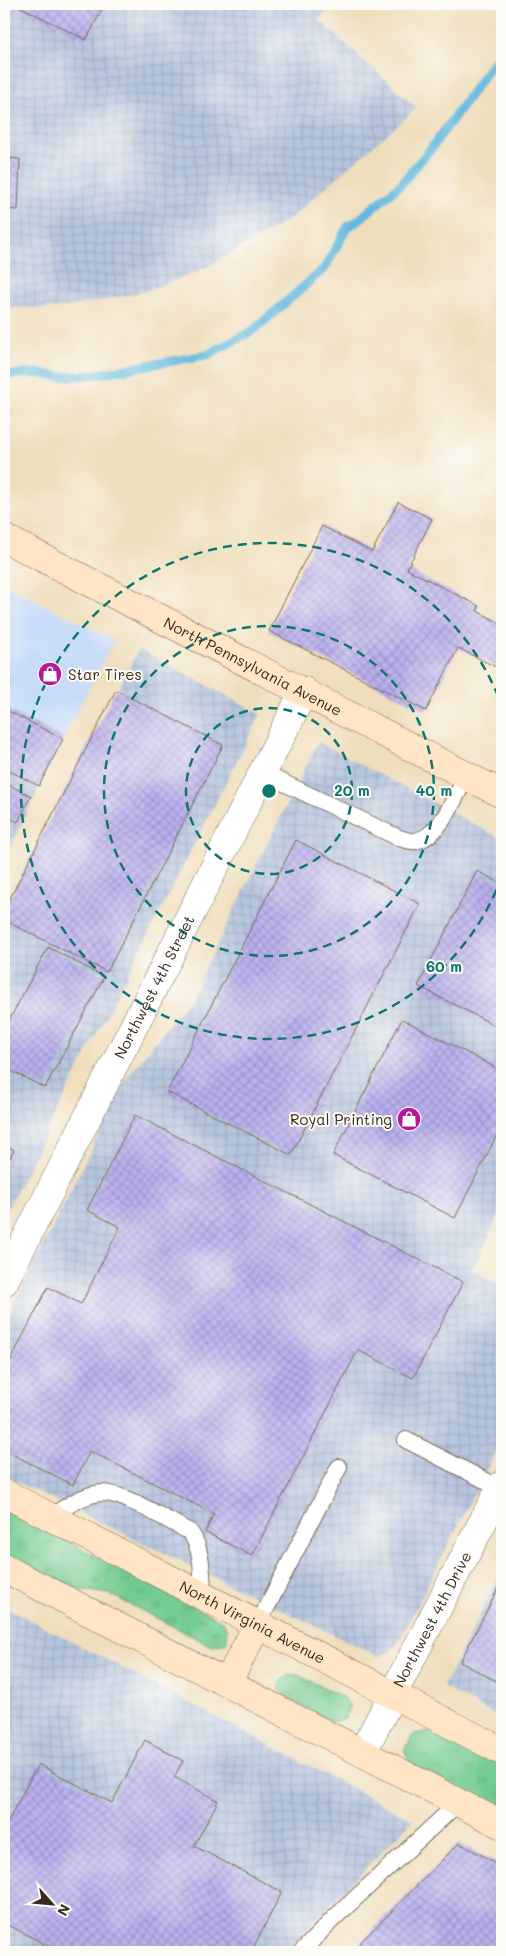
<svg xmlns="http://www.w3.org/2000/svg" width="506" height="1956" font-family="Mali,sans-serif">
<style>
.built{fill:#c8dcf9}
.industrial{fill:url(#industrial-grid)}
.grass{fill:url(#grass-tufts);stroke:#567a58}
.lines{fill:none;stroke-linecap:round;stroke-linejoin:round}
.stream{stroke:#62b8de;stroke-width:9}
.building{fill:url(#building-cross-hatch)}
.service-casing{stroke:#7a6955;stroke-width:18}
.minor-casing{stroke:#7a6955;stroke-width:29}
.secondary-casing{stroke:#7a6955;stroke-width:29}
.service{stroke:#fff;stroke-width:16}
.minor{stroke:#fff;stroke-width:28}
.secondary{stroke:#ffe4c6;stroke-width:28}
.ring{fill:none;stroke:#0f766e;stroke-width:2.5;stroke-dasharray:9 6}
.labels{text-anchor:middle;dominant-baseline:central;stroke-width:4;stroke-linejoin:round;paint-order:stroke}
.street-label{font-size:15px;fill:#3b2a1e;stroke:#fdfcf7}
.poi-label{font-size:15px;fill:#3b2a1e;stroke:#fdfcf7;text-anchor:start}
.centre{fill:#0f766e;stroke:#fdfcf7;stroke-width:2.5}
.ring-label{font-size:15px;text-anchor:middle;font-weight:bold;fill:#0f766e;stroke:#fdfcf7;stroke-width:4;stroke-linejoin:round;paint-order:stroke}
</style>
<defs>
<pattern id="industrial-grid" width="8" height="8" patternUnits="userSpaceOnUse" patternTransform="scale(1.25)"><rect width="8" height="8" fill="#b6c5de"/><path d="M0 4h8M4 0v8" fill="none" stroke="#9da9be"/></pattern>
<pattern id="grass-tufts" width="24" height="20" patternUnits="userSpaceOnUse" patternTransform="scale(1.25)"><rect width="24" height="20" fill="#72cb92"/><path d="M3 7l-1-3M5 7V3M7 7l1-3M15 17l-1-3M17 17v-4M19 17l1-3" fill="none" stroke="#64ae7d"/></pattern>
<pattern id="building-cross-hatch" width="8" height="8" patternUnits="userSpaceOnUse" patternTransform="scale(1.25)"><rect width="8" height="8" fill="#bbb1f0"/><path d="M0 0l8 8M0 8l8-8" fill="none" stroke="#9990c2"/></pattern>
</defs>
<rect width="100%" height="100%" fill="#fdfcf7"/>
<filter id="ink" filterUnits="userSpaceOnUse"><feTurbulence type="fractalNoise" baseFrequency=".02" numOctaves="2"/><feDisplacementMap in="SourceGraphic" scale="10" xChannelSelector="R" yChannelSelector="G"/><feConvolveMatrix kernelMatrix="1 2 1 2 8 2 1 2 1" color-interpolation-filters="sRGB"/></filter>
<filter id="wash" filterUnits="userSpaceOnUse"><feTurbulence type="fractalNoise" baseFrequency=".0096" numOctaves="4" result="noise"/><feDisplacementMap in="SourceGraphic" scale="20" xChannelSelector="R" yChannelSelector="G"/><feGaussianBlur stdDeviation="1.12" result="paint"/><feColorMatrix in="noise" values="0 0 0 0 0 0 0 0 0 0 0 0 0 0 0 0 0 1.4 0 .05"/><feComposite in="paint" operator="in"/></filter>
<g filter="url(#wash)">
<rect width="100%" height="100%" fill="#efdebc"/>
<path class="built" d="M4,585L114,640L63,738L4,708Z"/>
<path class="industrial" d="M4,4H331L319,20L417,108L287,221L202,270L139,293L56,309L4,307Z
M139,649L261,714L4,1215V913Z
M4,708L63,738L4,860Z
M318,742L502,839V1209L472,1270L502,1286V1440L399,1641L390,1652L378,1656L4,1476V1324L128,1076L191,997Z
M502,1571V1719L443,1687Z
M4,1606L413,1820L284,1952H4Z"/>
<path class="grass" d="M4,1509L222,1621C228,1628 229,1634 226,1643L212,1646L109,1594L70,1588L4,1553Z
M289,1674L298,1675L346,1699L350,1708C346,1717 344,1721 333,1722L287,1698L279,1690V1683Z
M422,1732L439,1733L502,1765V1811L410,1763L404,1750L413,1735Z"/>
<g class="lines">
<path class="stream" d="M4,375L38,373L59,377L92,375L207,355L254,330L325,268L348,226L355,223L401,184L433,146L502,51"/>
</g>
<g id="blocks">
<path class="building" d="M15,4H105L86,40Z
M4,158L20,159L18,210L4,209Z
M398,502L432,519L407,569L479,606L477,611L502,624V655L496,667L458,648L426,711L269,631L322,526L372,552Z
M4,676L10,679L4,691Z
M116,690L223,745L107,972L4,920V910Z
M4,709L63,739L39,786L4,768Z
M5,783L31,796L18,822L4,815Z
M296,840L420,904L291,1155L167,1092Z
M477,871L502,884V1029L418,986Z
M48,947L104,977L45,1088L4,1067V1030Z
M402,1019L502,1071V1125L455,1218L333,1155Z
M135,1115L463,1282L413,1378L358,1350L252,1556L205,1532L214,1514L90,1451L73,1485L4,1450V1373L48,1287L81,1304L120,1227L87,1210Z
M4,1144L14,1150L4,1169Z
M502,1581V1684L460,1662Z
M145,1740L183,1761L174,1777L218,1801L194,1846L282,1892L251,1952H60L4,1923V1829L38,1764L112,1803Z
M459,1843L502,1866V1952H351Z"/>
</g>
</g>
<g filter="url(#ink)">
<use href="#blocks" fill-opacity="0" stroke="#7a6955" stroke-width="1"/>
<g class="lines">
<g class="service-casing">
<path id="service" d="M263,773L399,838C404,839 410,842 415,841C441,837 455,796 467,775
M406,1440L500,1488
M50,1517C66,1507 83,1494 102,1493C123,1492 170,1522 190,1532C203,1550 202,1574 203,1596
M258,1624L339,1467
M301,1952L332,1920L458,1803"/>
</g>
<g class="minor-casing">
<g id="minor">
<path id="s1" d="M4,1282L304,691"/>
<path id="s2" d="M362,1753L502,1485"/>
</g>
</g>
<g class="secondary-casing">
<g id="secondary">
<path id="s3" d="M4,538L502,794"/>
<path id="s4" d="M4,1493L502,1751"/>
<path d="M4,1568L502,1825"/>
<path d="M227,1683L258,1624"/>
</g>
</g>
<use href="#service" class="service"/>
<use href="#minor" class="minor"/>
<use href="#secondary" class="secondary"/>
</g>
</g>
<g class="ring">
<circle cx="269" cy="791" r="83"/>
<circle cx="269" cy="791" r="165"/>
<path d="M502 876A248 248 0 1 1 502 706"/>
</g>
<defs>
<g id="shop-disc" transform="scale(1.25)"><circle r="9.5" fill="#b5179e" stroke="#fdfcf7"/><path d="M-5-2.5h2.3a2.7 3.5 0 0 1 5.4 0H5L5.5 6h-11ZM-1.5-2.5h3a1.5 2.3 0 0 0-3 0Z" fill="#fff"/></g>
</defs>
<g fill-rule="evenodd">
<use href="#shop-disc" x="50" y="674"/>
<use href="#shop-disc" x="409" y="1119"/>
</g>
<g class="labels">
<g class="street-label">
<text stroke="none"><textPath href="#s3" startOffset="280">North Pennsylvania Avenue</textPath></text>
<text stroke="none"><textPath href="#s1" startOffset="331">Northwest 4th Street</textPath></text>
<text stroke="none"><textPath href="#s2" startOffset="151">Northwest 4th Drive</textPath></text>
<text stroke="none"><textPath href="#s4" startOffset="280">North Virginia Avenue</textPath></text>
</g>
<g class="poi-label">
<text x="68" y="674">Star Tires</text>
<text x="392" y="1119" text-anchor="end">Royal Printing</text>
</g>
</g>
<circle cx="269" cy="791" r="8" class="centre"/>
<g class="ring-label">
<text x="352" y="796">20 m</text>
<text x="434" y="796">40 m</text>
<text x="444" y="972">60 m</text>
</g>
<rect width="506" height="1956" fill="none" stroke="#fdfcf7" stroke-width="20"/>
<g transform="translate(52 1904) rotate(117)" stroke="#fdfcf7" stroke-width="4" paint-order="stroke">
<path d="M0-4L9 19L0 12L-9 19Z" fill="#3b2a1e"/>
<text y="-8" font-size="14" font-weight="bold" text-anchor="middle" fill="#3b2a1e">N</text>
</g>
</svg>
